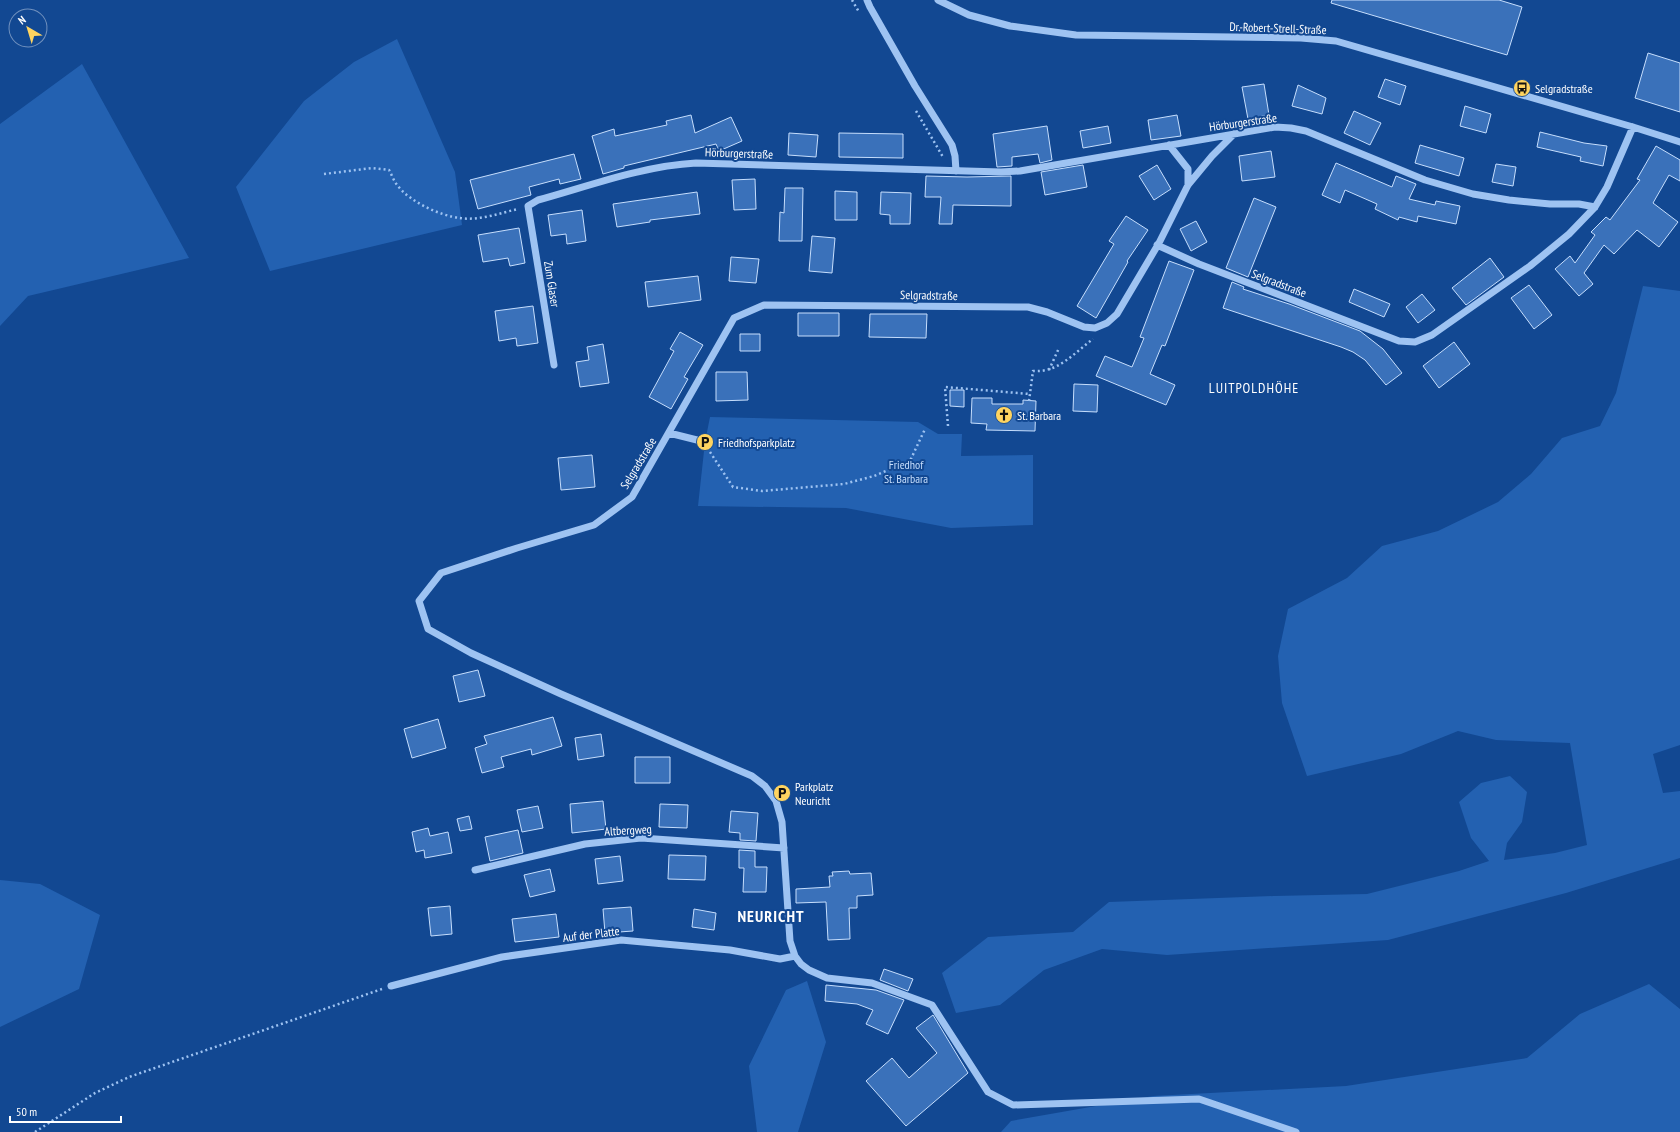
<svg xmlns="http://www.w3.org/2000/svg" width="1680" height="1132" font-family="'PT Sans Narrow',sans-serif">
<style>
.green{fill:#2361b1}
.building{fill:#3a71ba;stroke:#c6defd}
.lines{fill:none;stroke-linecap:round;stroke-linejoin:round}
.path{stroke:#9ec3f2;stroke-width:2.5;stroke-dasharray:2 3;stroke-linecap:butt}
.minor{stroke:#9ec3f2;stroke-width:7}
.labels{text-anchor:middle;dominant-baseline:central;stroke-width:4;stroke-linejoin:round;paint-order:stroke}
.street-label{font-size:12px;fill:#fff;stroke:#124892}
.poi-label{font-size:12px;fill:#fff;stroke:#124892;text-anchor:start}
.park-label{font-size:12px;fill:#c6defd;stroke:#124892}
.quarter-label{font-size:14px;letter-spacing:1px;fill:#fff;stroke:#124892}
.district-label{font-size:16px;font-weight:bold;letter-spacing:1px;fill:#fff;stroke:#124892}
</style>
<rect width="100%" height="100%" fill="#124892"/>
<path class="green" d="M397,39L455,172L462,225L270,271L236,187L304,101L354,62Z
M82,64L189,258L28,296L0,326V124Z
M1643,286L1680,291V745L1653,754L1663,793L1680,791V858L1566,893L1388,940L1167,955L1102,949L1044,970L1000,1005L956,1013L942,973L988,937L1073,932L1109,902L1274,896L1367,894L1459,871L1489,861L1471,838L1459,802L1481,783L1510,776L1527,792L1522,822L1507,843L1504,860L1555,853L1587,845L1570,743L1496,740L1458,731L1401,754L1307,776L1282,703L1278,656L1288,609L1347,578L1382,546L1438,531L1498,502L1531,474L1562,438L1600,426L1616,393Z
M710,417L918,422L938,434H962L961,456L1033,455V525L951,528L846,508L698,506L705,442Z
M0,880L40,884L100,915L79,989L0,1027Z
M807,981L826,1042L798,1132H757L749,1066L786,990Z
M1649,984L1680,1009V1132H1001L1011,1121L1153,1096L1346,1086L1527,1058L1580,1014Z"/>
<path class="building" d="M1332,0H1499L1522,7L1507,55L1331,3Z
M1648,53L1680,63V112L1635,98Z
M1385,79L1406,86L1400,105L1378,97Z
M1264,84L1269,115L1248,119L1242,87Z
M1298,85L1326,98L1322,114L1292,106Z
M1465,106L1491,114L1486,133L1460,126Z
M1354,111L1381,123L1370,145L1344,133Z
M691,115L695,133L731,117L742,141L719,151L716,144L624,166V168L603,174L592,136L614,129L615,136L667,125L666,121Z
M1177,115L1181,136L1151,140L1148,120Z
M1047,126L1052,160L1040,163L1038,154L1012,157V166L997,167L993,134Z
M1108,126L1111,143L1083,148L1080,131Z
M1540,132L1584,143L1607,146L1603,166L1580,161L1581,157L1537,147Z
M789,133L818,135L816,157L788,155Z
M839,133L903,134V158L839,157Z
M1420,145L1464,158L1459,176L1415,163Z
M1656,146L1680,160V181L1669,175L1653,203L1678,222L1659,247L1637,230L1614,254L1604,245L1584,273L1593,284L1579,296L1555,269L1570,256L1575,263L1595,235L1591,232L1606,217L1610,220L1640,180L1637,179Z
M1271,151L1275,177L1242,181L1239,156Z
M574,154L581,179L560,184L559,179L529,187L531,195L478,209L470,180Z
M1336,163L1392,187L1396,176L1416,184L1409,199L1435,205L1436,201L1460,206L1456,224L1418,216L1417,222L1399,217L1398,220L1375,209L1377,204L1345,190L1340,203L1322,195Z
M1496,164L1516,167L1513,186L1492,182Z
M1083,165L1087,187L1045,195L1041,172Z
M1157,165L1171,189L1154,200L1139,176Z
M926,176L967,177L1011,176V206L953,205L952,224H939L941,197H925Z
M755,179L756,209L734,210L732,180Z
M785,188H803L802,241H779L780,212L784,213Z
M835,191L857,192V220H835Z
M697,192L700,214L650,220V222L617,227L613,204Z
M881,192L911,193L910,224H890V215L880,214Z
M1254,198L1276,207L1248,277L1226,268Z
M582,210L586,241L567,244L566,234L551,236L548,215Z
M1126,216L1148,230L1127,261L1128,262L1096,318L1077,306L1114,244L1109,241Z
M1196,221L1207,242L1191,251L1180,229Z
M519,228L525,263L510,266L508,258L483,262L478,235Z
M812,236L835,238L832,273L809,271Z
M731,257L759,259L756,283L729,281Z
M1490,258L1504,277L1466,305L1452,288Z
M1169,261L1194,270L1165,346L1162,345L1150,374L1175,385L1166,405L1096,376L1105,356L1132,367L1144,338L1140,337Z
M698,276L701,300L648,307L645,282Z
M1232,282L1244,287L1243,289L1289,304L1360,331L1383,349L1402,373L1386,385L1365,360L1353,352L1341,347L1223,308Z
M1529,285L1552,315L1534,329L1511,298Z
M1354,289L1390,304L1384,317L1349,302Z
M1422,294L1435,310L1418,323L1406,307Z
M533,306L538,343L517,346L516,338L499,341L495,311Z
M798,313H839V336H798Z
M870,314H927L926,338L869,337Z
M680,332L703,345L684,377L688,379L671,409L649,397L674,351L670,349Z
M740,334H760V351H740Z
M1454,342L1470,364L1439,388L1423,366Z
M603,344L609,383L580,387L576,362L589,360L587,347Z
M716,372H747L748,400L716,401Z
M1074,384L1098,385L1097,412L1073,411Z
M950,390H964V407L950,406Z
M972,398H992V404H1023V400L1036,401L1035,431L986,430L987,424L971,423Z
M592,455L595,487L561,490L558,458Z
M478,670L485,696L459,702L453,676Z
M553,717L562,746L532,755L531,749L501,757L504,767L482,773L475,748L487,744L484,736Z
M438,719L446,748L412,758L404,729Z
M601,734L604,756L578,760L575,738Z
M635,757H670V783H635Z
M603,801L606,829L572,833L570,804Z
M660,804L688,805L687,828L659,827Z
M538,806L543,828L522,832L517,810Z
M731,811L758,813L756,841L740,840V833L729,832Z
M469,816L472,829L460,831L457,819Z
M428,828L430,836L448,832L452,853L425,858L424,850L416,852L412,832Z
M518,830L523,853L490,861L485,837Z
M739,850L755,851V867H767L766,892H743L744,868H739Z
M669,855L706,856L705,880L668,879Z
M620,856L623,881L598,884L595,859Z
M550,869L555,891L530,897L524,875Z
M849,871L850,874L871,873L873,895L857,896V908H849L850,939L828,940L826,902L796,903V889L830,887L829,876H833L832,872Z
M450,906L452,934L431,936L428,908Z
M631,907L633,931L605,933L603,909Z
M694,909L716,913L714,930L692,927Z
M556,914L559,937L515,942L512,919Z
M884,969L913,979L908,991L880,980Z
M826,985L876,990L904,1000L888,1034L866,1024L873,1010L857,1004L825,1001Z
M933,1015L968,1073L906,1126L866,1081L892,1058L909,1078L937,1053L916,1028Z"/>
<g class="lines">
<path class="path" d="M852,0L859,12
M916,111L943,157
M324,174L372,168L389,170C392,175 394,182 398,186C410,202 441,216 460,218C479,221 500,213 518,209
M1049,370L1059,348
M1029,401L1033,371C1058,373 1074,353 1093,339
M948,426L945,387L1030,394
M710,452L733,487L762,491L844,484L874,476L910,461L925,429
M35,1132L95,1093L129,1077L382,989"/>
<path class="minor" d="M867,0L870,7L915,86L952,145L955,156L956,171
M938,0L969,15L1010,26L1076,35L1301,38L1336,41L1633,127L1680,142
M1234,134L1212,156L1188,185L1159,243L1117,314L1107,323L1095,328L1084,327L1047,312L1028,307L764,305L734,318L632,497L594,525L517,548L441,573L419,601L428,629L471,653L561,694L752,776L765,786L776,801L782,822L790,941L795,956L801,964L809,970L827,978L872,983L932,1005L988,1092L1013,1105L1199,1099L1296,1132
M1169,145L1188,169V185
M1157,245L1199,264L1399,341L1415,342L1432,335L1530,266L1569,234L1595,207L1607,187L1633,127
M554,365L528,206L538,200C589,186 642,166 696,163L1001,172L1020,171L1275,127L1291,128L1306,131L1425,180L1473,194L1509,200L1550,204H1579L1595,207
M669,433L705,442
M475,870L585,844L641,838L784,848
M391,986L502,957L621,940L730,950L780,959L795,956"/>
</g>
<defs>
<g id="bus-disc" transform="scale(0.9)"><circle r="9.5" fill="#ffd460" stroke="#124892"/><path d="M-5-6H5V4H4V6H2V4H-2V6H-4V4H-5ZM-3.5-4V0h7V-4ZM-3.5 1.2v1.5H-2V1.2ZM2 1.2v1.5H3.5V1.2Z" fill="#111"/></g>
<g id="church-disc" transform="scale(0.9)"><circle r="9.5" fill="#ffd460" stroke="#124892"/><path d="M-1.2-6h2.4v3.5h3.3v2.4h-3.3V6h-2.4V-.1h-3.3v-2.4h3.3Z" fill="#111"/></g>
<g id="parking-disc" transform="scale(0.9)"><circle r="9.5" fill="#ffd460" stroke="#124892"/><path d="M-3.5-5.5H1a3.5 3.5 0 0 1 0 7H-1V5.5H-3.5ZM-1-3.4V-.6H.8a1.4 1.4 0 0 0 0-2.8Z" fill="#111"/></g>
</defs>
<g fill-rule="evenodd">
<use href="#bus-disc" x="1522" y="88"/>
<use href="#church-disc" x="1004" y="415"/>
<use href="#parking-disc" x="705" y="442"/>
<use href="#parking-disc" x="782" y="793"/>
</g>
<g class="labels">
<g class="street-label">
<text transform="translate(1278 28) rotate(2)">Dr.-Robert-Strell-Straße</text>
<text transform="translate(1243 122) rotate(-8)">Hörburgerstraße</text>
<text transform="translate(739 153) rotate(2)">Hörburgerstraße</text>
<text transform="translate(1279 283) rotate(21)">Selgradstraße</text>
<text transform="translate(552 284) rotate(81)">Zum Glaser</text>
<text transform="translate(929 295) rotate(1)">Selgradstraße</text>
<text transform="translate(638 463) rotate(-59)">Selgradstraße</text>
<text transform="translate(628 830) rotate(-3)">Altbergweg</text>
<text transform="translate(591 934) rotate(-7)">Auf der Platte</text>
</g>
<g class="poi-label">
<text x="1535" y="88">Selgradstraße</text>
<text x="1017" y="415">St. Barbara</text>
<text x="718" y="442">Friedhofsparkplatz</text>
<text x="795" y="786">Parkplatz<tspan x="795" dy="14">Neuricht</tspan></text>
</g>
<g class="park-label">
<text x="906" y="464">Friedhof<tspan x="906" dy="14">St. Barbara</tspan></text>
</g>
<g class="quarter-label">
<text x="1254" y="388">LUITPOLDHÖHE</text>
</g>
<g class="district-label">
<text x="771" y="916">NEURICHT</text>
</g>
</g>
<g transform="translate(28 28) rotate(322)"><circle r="19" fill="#124892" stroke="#7191be"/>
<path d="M0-3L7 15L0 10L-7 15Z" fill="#ffd460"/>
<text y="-6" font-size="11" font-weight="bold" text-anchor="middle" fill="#ffffff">N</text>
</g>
<path d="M10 1116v6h111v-6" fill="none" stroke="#ffffff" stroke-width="2"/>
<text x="16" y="1116" font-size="12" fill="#ffffff" stroke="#124892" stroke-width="3" paint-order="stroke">50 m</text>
</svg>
